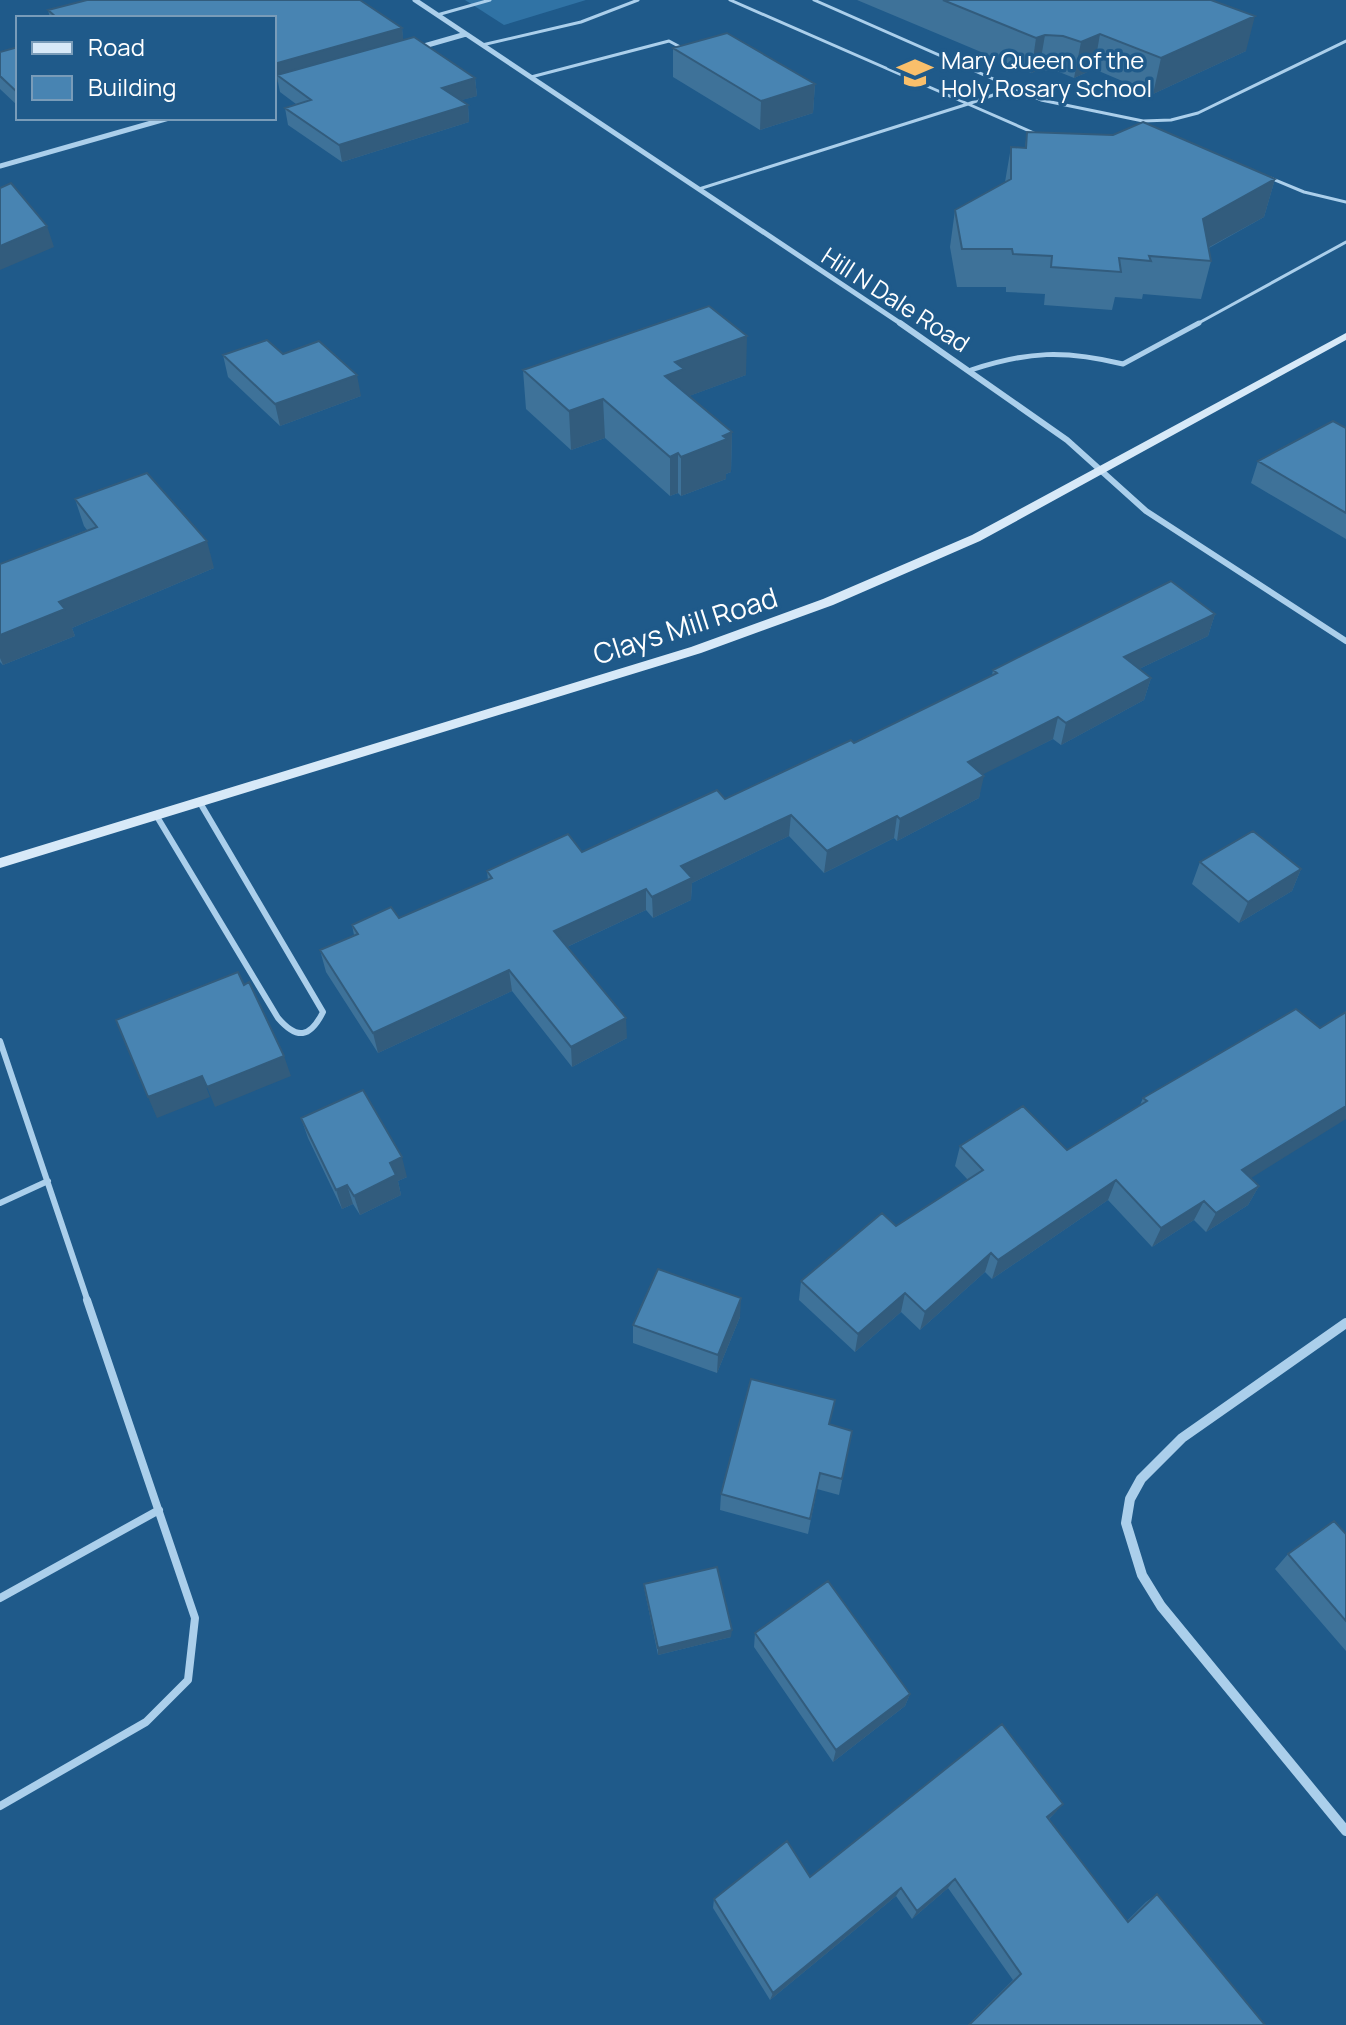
<svg xmlns="http://www.w3.org/2000/svg" width="1346" height="2025" font-family="Manrope,sans-serif">
<style>
.green{fill:#3073a5}
.lines{fill:none;stroke-linecap:round;stroke-linejoin:round}
.service-far3{stroke:#abcfeb;stroke-width:3}
.service-far2{stroke:#abcfeb;stroke-width:5}
.service-far1{stroke:#abcfeb;stroke-width:6}
.service{stroke:#abcfeb;stroke-width:8}
.minor-far2{stroke:#abcfeb;stroke-width:5}
.minor-far1{stroke:#abcfeb;stroke-width:6}
.minor{stroke:#abcfeb;stroke-width:10}
.secondary{fill:#d7e9f8;fill-rule:evenodd}
.wall{fill:#3e7299}
.shaded-wall{fill:#325c7d}
.building{fill:#4884b2;stroke:#325c7d;stroke-width:2}
.labels{text-anchor:middle;dominant-baseline:central;stroke-width:7;stroke-linejoin:round;paint-order:stroke}
.far-poi-label{font-size:24px;fill:#fff;stroke:#1f5a8a;text-anchor:start}
.far-street-label{font-size:24px;fill:#fff;stroke:#1f5a8a}
.street-label{font-size:28px;fill:#fff;stroke:#1f5a8a}
</style>
<rect width="100%" height="100%" fill="#1f5a8a"/>
<path class="green" d="M465,0H586L504,25Z"/>
<g class="lines">
<path class="service-far3" d="M814,0L1041,100L1143,121L1171,120L1198,113L1346,41
M437,15L490,0
M482,45L581,22L638,0
M531,77L669,41L684,49
M968,104L1034,133
M968,104L1013,88
M1270,178L1304,192L1346,202
M699,189L968,104L730,0
M1195,325L1346,242"/>
<path class="service-far2" d="M971,370C1028,351 1065,350 1123,364L1199,323"/>
<path class="service-far1" d="M156,815L278,1018C297,1040 310,1038 323,1012L199,801
M0,1041L88,1302
M0,1203L48,1181"/>
<path class="service" d="M0,1598L159,1510
M0,1806L146,1722L188,1680L195,1618L87,1300"/>
<path class="minor-far2" d="M415,0L903,325
M417,48L466,34
M0,166L169,118"/>
<path class="minor-far1" d="M900,323L1067,440L1146,511L1346,641"/>
<path class="minor" d="M1346,1323L1182,1438L1141,1479L1130,1499L1126,1523L1142,1575L1161,1606L1346,1831"/>
<path class="secondary" d="M1346,333V340L980,541L833,605L701,653L0,868V858L691,647L823,599L972,535Z"/>
</g>
<path class="wall" d="M86,0H360L402,28L403,40L414,37L475,78L477,96L461,100L468,105L469,122L342,162L288,125L285,108L296,104L280,92L278,82L274,83V18H50L48,10Z
M857,0H1211L1246,51L1153,94L1094,69L1074,78L1057,71L1039,70L1031,73Z
M18,47V106L0,89V52Z
M673,48L815,84L813,113L760,130L673,77Z
M1027,132L1275,179L1264,217L1209,248L1211,261L1201,299L1143,294L1142,299L1115,297L1112,310L1044,305L1045,294L1006,292V287H957L950,247L955,210L1005,182L1011,147H1025Z
M223,355L361,396L280,426L228,377Z
M523,370L746,375L689,396L732,432L731,472L726,474V479L681,496L678,493L670,496L605,438L571,450L526,409Z
M1346,428V539L1251,483L1258,461Z
M75,499L214,568L72,628L75,636L3,665L0,662V564L87,530L84,526Z
M1215,614L1208,636L1139,669L1151,678L1144,700L1061,745L1053,739L982,774L979,798L897,841L894,838L824,873L789,836L692,883L691,900L653,918L646,910L567,947L627,1038L572,1067L512,991L378,1053L326,972L320,950L354,935L352,925L399,918L488,880L487,871L582,852L725,799L854,743L992,675L993,670Z
M1200,862L1301,869L1292,891L1239,923L1192,884Z
M1143,1098L1251,1178L1259,1186L1248,1205L1206,1232L1194,1220L1152,1247L1108,1200L992,1279L985,1272L920,1330L901,1312L855,1352L799,1300L801,1281L896,1226L968,1180L955,1166L960,1146L1067,1150L1140,1105Z
M301,1118L407,1177L398,1181L401,1195L360,1215L353,1204L342,1209L308,1138Z
M740,1317L717,1373L633,1343V1325Z
M830,1424L852,1431L839,1495L817,1489L808,1534L720,1510L721,1494Z
M1346,1534V1651L1275,1569L1288,1554Z
M644,1584L731,1637L658,1655L645,1592Z
M755,1633L910,1694L905,1706L833,1762L754,1647Z
M1063,1804L1049,1819L1127,1921L1146,1902L1157,1894L1265,2025H968L1013,1980L948,1888L912,1919L896,1896L770,2000L713,1908L714,1899L810,1877Z"/>
<path class="shaded-wall" d="M1255,16L1246,51L1153,94L1161,58Z
M402,28L404,46L277,75L278,82L274,83V64Z
M1100,34L1094,69L1074,78L1081,42Z
M1045,35L1039,70L1031,73L1036,38Z
M475,78L477,96L444,105L442,88Z
M815,84L813,113L760,130L761,101Z
M468,105L469,122L342,162L339,145Z
M1275,179L1264,217L1193,256L1203,219Z
M47,226L54,247L0,270V246Z
M747,336L746,375L684,398L665,376L675,362Z
M357,375L361,396L280,426L275,404Z
M603,399L605,438L571,450L569,411Z
M732,432L731,472L726,474V479L681,496V457Z
M678,453V493L670,496V457Z
M207,541L214,568L72,628L75,636L3,665L0,658V635L59,602Z
M1215,614L1208,636L1118,679L1124,657Z
M1151,678L1144,700L1061,745L1066,723Z
M1058,717L1053,739L964,784L968,762Z
M984,776L979,798L897,841L900,819Z
M791,815L789,836L692,883L691,900L653,918L652,897L681,866Z
M897,816L894,838L824,873L827,851Z
M1301,869L1292,891L1239,923L1248,902Z
M646,889V910L556,952L554,931Z
M509,970L512,991L378,1053L373,1033Z
M626,1018L627,1038L572,1067L571,1047Z
M284,1056L291,1076L215,1107L207,1087Z
M202,1076L210,1097L157,1118L148,1097Z
M1346,1106V1119L1232,1190L1242,1170Z
M402,1157L407,1177L398,1181L401,1195L360,1215L354,1196L390,1163Z
M1116,1180L1108,1200L992,1279L998,1260Z
M347,1185L353,1204L342,1209L336,1190Z
M1259,1186L1248,1205L1206,1232L1216,1213Z
M1204,1201L1194,1220L1152,1247L1161,1228Z
M991,1253L985,1272L920,1330L925,1312Z
M905,1293L901,1312L855,1352L858,1334Z
M741,1298L740,1317L717,1373L718,1355Z
M732,1630L731,1637L658,1655V1648Z
M910,1694L905,1706L833,1762L836,1750Z
M1063,1804L1054,1814L1039,1827L1047,1817Z
M955,1879L948,1888L912,1919L917,1911Z
M901,1888L896,1896L770,2000L773,1993Z"/>
<path class="building" d="M87,0H360L402,28L274,64V18H57L48,10Z
M943,0H1211L1255,16L1161,58L1100,34L1081,42L1063,36L1045,35L1036,38Z
M727,33L815,84L761,101L673,48Z
M414,37L475,78L442,88L468,105L339,145L285,108L311,100L277,75Z
M18,47V93L0,76V52Z
M1143,122L1275,179L1203,219L1211,261L1149,256L1151,261L1119,258L1121,272L1051,267L1052,256L1013,254L1012,249H962L955,210L1011,179V147L1026,148L1027,132L1113,135Z
M11,183L47,226L0,246V188Z
M709,306L747,336L675,362L684,369L665,376L732,432L723,436L727,439L681,457L678,453L670,457L603,399L569,411L523,370Z
M267,340L283,354L319,341L357,375L275,404L223,355Z
M1333,421L1346,428V513L1258,461Z
M147,473L207,541L59,602L65,609L0,635V564L97,527L75,499Z
M1171,581L1215,614L1124,657L1151,678L1066,723L1058,717L968,762L984,776L900,819L897,816L827,851L791,815L681,866L692,878L652,897L646,889L554,931L626,1018L571,1047L509,970L373,1033L320,950L358,934L352,925L391,907L399,918L492,878L487,871L568,834L582,852L717,790L725,799L851,740L854,743L997,673L993,670Z
M1253,831L1301,869L1248,902L1200,862Z
M238,972L244,985L249,982L284,1056L207,1087L202,1076L148,1097L116,1020Z
M1296,1009L1320,1028L1346,1012V1106L1242,1170L1259,1186L1216,1213L1204,1201L1161,1228L1116,1180L998,1260L991,1253L925,1312L905,1293L858,1334L801,1281L882,1213L896,1226L983,1170L960,1146L1023,1106L1067,1150L1147,1101L1143,1098Z
M363,1090L402,1157L390,1163L396,1175L354,1196L347,1185L336,1190L301,1118Z
M658,1269L741,1298L718,1355L633,1325Z
M751,1379L835,1400L829,1424L852,1431L842,1479L820,1473L810,1519L721,1494Z
M1334,1521L1346,1534V1621L1288,1554Z
M717,1567L732,1630L658,1648L644,1584Z
M828,1581L910,1694L836,1750L755,1633Z
M1002,1724L1063,1804L1047,1817L1128,1922L1157,1894L1265,2025H969L1021,1974L955,1879L917,1911L901,1888L773,1993L714,1899L787,1841L810,1877Z"/>
<defs>
<g id="school-bare" transform="scale(2.76)"><path d="M0-5L7-2L0 1L-7-2ZM-4 1L0 2.5L4 1V4Q0 6-4 4Z" fill="#f9bf6b" stroke="#1f5a8a" stroke-width="2.5" paint-order="stroke"/></g>
</defs>
<g fill-rule="evenodd">
<use href="#school-bare" x="915" y="73"/>
</g>
<g class="labels">
<g class="far-poi-label">
<text x="941" y="59">Mary Queen of the<tspan x="941" dy="28">Holy Rosary School</tspan></text>
</g>
<g class="far-street-label">
<text transform="translate(896 299) rotate(33)">Hill N Dale Road</text>
</g>
<g class="street-label">
<text transform="translate(685 625) rotate(-18)">Clays Mill Road</text>
</g>
</g>
<rect x="16" y="16" width="260" height="104" fill="#1f5a8a" stroke="#799cb9" stroke-width="2"/>
<rect x="32" y="42" width="40" height="12" fill="#d7e9f8" stroke="#799cb9" stroke-width="2"/>
<text x="88" y="56" font-size="24" fill="#ffffff">Road</text>
<rect x="32" y="76" width="40" height="24" fill="#4884b2" stroke="#799cb9" stroke-width="2"/>
<text x="88" y="96" font-size="24" fill="#ffffff">Building</text>
</svg>
